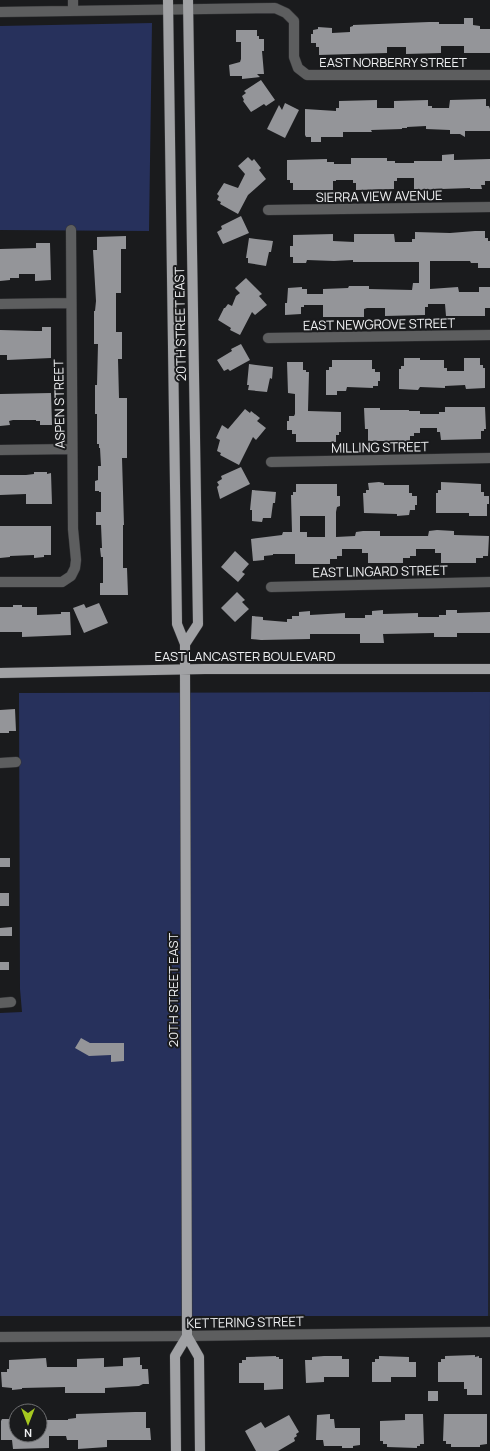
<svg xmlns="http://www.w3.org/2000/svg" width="490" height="1451" font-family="Manrope,sans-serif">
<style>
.built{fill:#1f222a}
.grass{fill:#27315c}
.building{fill:#949599;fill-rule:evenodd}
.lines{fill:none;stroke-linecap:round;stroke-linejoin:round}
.minor-casing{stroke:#343537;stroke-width:11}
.major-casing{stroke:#343537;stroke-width:11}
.minor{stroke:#5d5e5f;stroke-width:10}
.major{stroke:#a1a2a5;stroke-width:10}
.labels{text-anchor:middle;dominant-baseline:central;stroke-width:4;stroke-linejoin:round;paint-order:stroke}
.street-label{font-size:13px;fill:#eff0f2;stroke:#1a1b1d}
</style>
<rect width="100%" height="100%" fill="#1a1b1d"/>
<path class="built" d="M488,999H490V1316H488Z"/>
<path class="grass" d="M152,23L149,231L0,230V26Z
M490,692L488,1316H0V1013L22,1012L20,989L19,693Z"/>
<path class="building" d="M464,18H473V25L480,26V29H490V53H464V46H441V53L406,54V47H387V53L319,55V47H316V43H311V34H313V30L318,29V27L332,28V33L350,32V27L353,26V25L429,22H439V24H464Z
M236,30H257V36H259V39H264V51H262L264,74H257L260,77L242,79V76H230L229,65L240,62L241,59V42H236Z
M261,80L275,100L266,106L264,104L251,112L243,101L244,100L242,96L246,93L244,91Z
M486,99V106H489L490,109V131H465V137L460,134H450V130L426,129V126L407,127V128H402V129L371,130L372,132H343V137H321V142H311V137H306L305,135V109L336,111V108H339V101L377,100V108H394V101L428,100V106H432V108H449L450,100Z
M285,103L299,110L285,138L267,129L279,105L282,110Z
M454,154V160L490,159V181H485V185H481L482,189H470V188L414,190V178H397V181H394V189L356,190V183H353V180H336V181H333V190H293V183H290V180H287V160L327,159V162H334V164H351V158H387V161H395V163H414V161H442V155Z
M248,157L252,161L254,159L261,168L259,170L266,179L248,195L238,214L220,204L221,202L217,200L219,196L217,194L224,183L238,188L245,174L238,166Z
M241,216L249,233L223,244L217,232L222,229L221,226Z
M475,231H485V238H488V241H490V268H478V263H471L470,261H430V289L458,287L459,292H479V287H490V308H485V316H446L445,304H428V307H425V315L385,316V308H367L364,309V317H323V305H304V307H301V314L285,315V303H287L288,288L302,287V289H307V294H323V289L348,288L349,286H369V289L412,290L413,283H419V262H353V260L334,261L307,260L306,263H293V257H290V246H293V235L333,234V241L354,242V234H394L395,242H412V239H415V232L450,233Z
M126,236V249H121V293H116V332H122V359H118L119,398H127V458H122L124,525H123V568H127L128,595H100V583H103V557H101L100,548H102L101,525H96V512H101V492H99V491H95V481L98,480V466H101L100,448H99V444H97V414H95V385H97L98,344H94V311H95L96,301L93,250H97V237Z
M249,238L273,241L271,252H269L266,266L248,263V258H246Z
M36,243H50L51,280L35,281V274H19V278H10V280L0,281V249L36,248Z
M246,278L262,294L259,296L267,305L255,315L252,312L240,335L230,330L231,328L218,320L224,308H225L228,304L232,306L236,296L240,293L235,288Z
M42,327H51V358L7,360V355H0V330L36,331H42Z
M241,344L250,360L230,371L228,369L224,371L217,360L232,351L231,349Z
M404,358H420V360H444V368H447V371H464V358H480V365H483V368H485V388L466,389L465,385L445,386V388L420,387L418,390L399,389V369H401V366H404Z
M332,360H372V369H375V372H380V381H378V386H373V388L347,387L346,391H337V395H326V370H329V367H332Z
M287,362H303V370H306V372H309L308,411L341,412V432H339V435H336V442H296V434H292V430H287V421H289V416H294L295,414V394L288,393Z
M249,364L273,367L272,379L270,378L267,392L248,390L249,385H247Z
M51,393L52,425H40V421H36V420H13L9,421L10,425L0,426V394Z
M445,407H485L486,429H484V431H481V439L441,440L440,432H437V428H420V433H414V436H410V441H368V429H365L364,408H380V410H409V411H420V414H439V412H445Z
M245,409L250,413L251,411L260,418L257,421L266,428L256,440L253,437L239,465L220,455L221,453L217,451L220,440L216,438L222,425L228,429Z
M241,467L250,484L220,499L217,487L219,485L217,482L222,479L221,476Z
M34,472H47V474L51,473L52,504H26V494L0,495V475H26L34,474Z
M379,482L384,483V485H409V493H412V496H417V505H415V510H410L409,515L397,516V514L364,513L363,493H366V490H369L368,483Z
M441,482L481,484V492H484V496H489V504H487V516H469V513H436V493H438V490H441Z
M296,484H337V496H340V506L337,507L336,512V537L355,536L356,532L363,531H380V536H428L429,531L437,530L454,531V535L489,536L488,556H483V558H476V563H441V553H435V549H416V556H410V558H403V563H368V553H362V549H342V556H337V559H330V564H295V554H273V555L264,556V560L253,561L251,539L282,535L283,532H292L291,495H293V492H296ZM300,516H325V537H307V532H300Z
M252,490L276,492L275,503H273L271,518H263L262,522L252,521V510H250Z
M0,526H51V555H44V557L34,558V555L10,556V557L0,558Z
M235,551L249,564L242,572L245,574L238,582L221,567Z
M237,592L245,600L242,602L249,609L235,622L221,608Z
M99,603L108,623L84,633L73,608L84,604L86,608Z
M13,605H22V607H37V615L61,614V612H70L71,635L22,637V632H0V607H13Z
M383,610V614L418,613V617H439V615H446V610H457V613L490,612V633H457V637H434V633L383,634L384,643H360V634H310V639L261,640L251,639L252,616L263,617V620L287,622V619H292V616H299V612L310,611V615L345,613V618H365V615H372V611Z
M15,709L16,731H9V733H0V710Z
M0,858H10V867H0Z
M0,893H9V906H0Z
M12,927V936H0V928Z
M0,962H9V970H0Z
M81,1038L90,1043H124V1061L111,1062V1055L89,1056L75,1048Z
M475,1355V1357L479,1356V1358H482V1395H467V1389H464V1382H438V1362H441V1359H445V1356Z
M276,1356V1357H279V1359H283V1389L264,1390V1383H239V1363H242V1360H246V1357Z
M324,1356H342V1359H349V1377H324V1382L306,1383L305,1360H312V1357Z
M379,1356L409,1357V1362H416V1377H391V1382H372V1362H375V1359H379Z
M140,1357V1365H142V1369H148L149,1384H143L139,1386L105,1388V1393H65V1387L22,1388V1389L12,1390V1388L2,1387L1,1372H7V1369H9V1360L46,1358L47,1367H77V1359L104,1358V1367L123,1366V1358Z
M428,1391H438V1401H428Z
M135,1412H146V1428H150L151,1440H107V1447L78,1449V1440H67L66,1436H49V1448L13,1449L12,1440H1V1421L2,1419H16V1435H40V1420H68V1419L76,1418V1414Z
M330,1414V1419H334L335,1428H360V1445L353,1446V1448H342V1446H324L323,1440H316L317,1415Z
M405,1414H423L424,1444H420V1446H417V1448L387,1447V1444H383V1441H380V1421L405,1420Z
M444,1414H487V1444L480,1445V1447H451V1444H446V1441H443Z
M289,1415L299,1432L296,1434L297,1436L294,1438L295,1441L278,1451H256L245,1431L261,1422L265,1428Z"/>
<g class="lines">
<g class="minor-casing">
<path id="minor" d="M73,0V11
M0,12L275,8L286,13L294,21V57L298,68L307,75H490
M268,210L490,207
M0,304L71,303
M268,338L490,335
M0,450L72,449
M271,462L490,458
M0,582H62L71,576L75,568L76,560L73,529L71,230
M271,587L490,582
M0,763L16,762
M0,1003L11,1002
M0,1337L187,1336L490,1332"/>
</g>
<g class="major-casing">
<path id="major" d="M168,0L177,624L185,644V669L187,1336L199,1357L200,1451
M185,644L198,624L188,0
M0,673L205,669H490
M176,1451L175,1356L187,1336"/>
</g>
<use href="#minor" class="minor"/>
<use href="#major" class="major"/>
</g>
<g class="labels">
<g class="street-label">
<text x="393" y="62">EAST NORBERRY STREET</text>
<text transform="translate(379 196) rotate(-1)">SIERRA VIEW AVENUE</text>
<text transform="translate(180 324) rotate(-91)">20TH STREET EAST</text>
<text transform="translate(379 324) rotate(-1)">EAST NEWGROVE STREET</text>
<text transform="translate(59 404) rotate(-91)">ASPEN STREET</text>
<text transform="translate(380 447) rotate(-1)">MILLING STREET</text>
<text transform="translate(380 571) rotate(-1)">EAST LINGARD STREET</text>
<text x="245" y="656">EAST LANCASTER BOULEVARD</text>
<text transform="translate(173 990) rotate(-90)">20TH STREET EAST</text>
<text transform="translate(245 1322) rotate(-1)">KETTERING STREET</text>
</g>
</g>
<g transform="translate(28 1423) rotate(180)"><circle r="19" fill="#1a1b1d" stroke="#6f7072"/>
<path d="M0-3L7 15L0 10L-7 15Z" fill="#a6c820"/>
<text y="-6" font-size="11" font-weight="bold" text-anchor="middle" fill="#eff0f2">N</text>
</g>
</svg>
